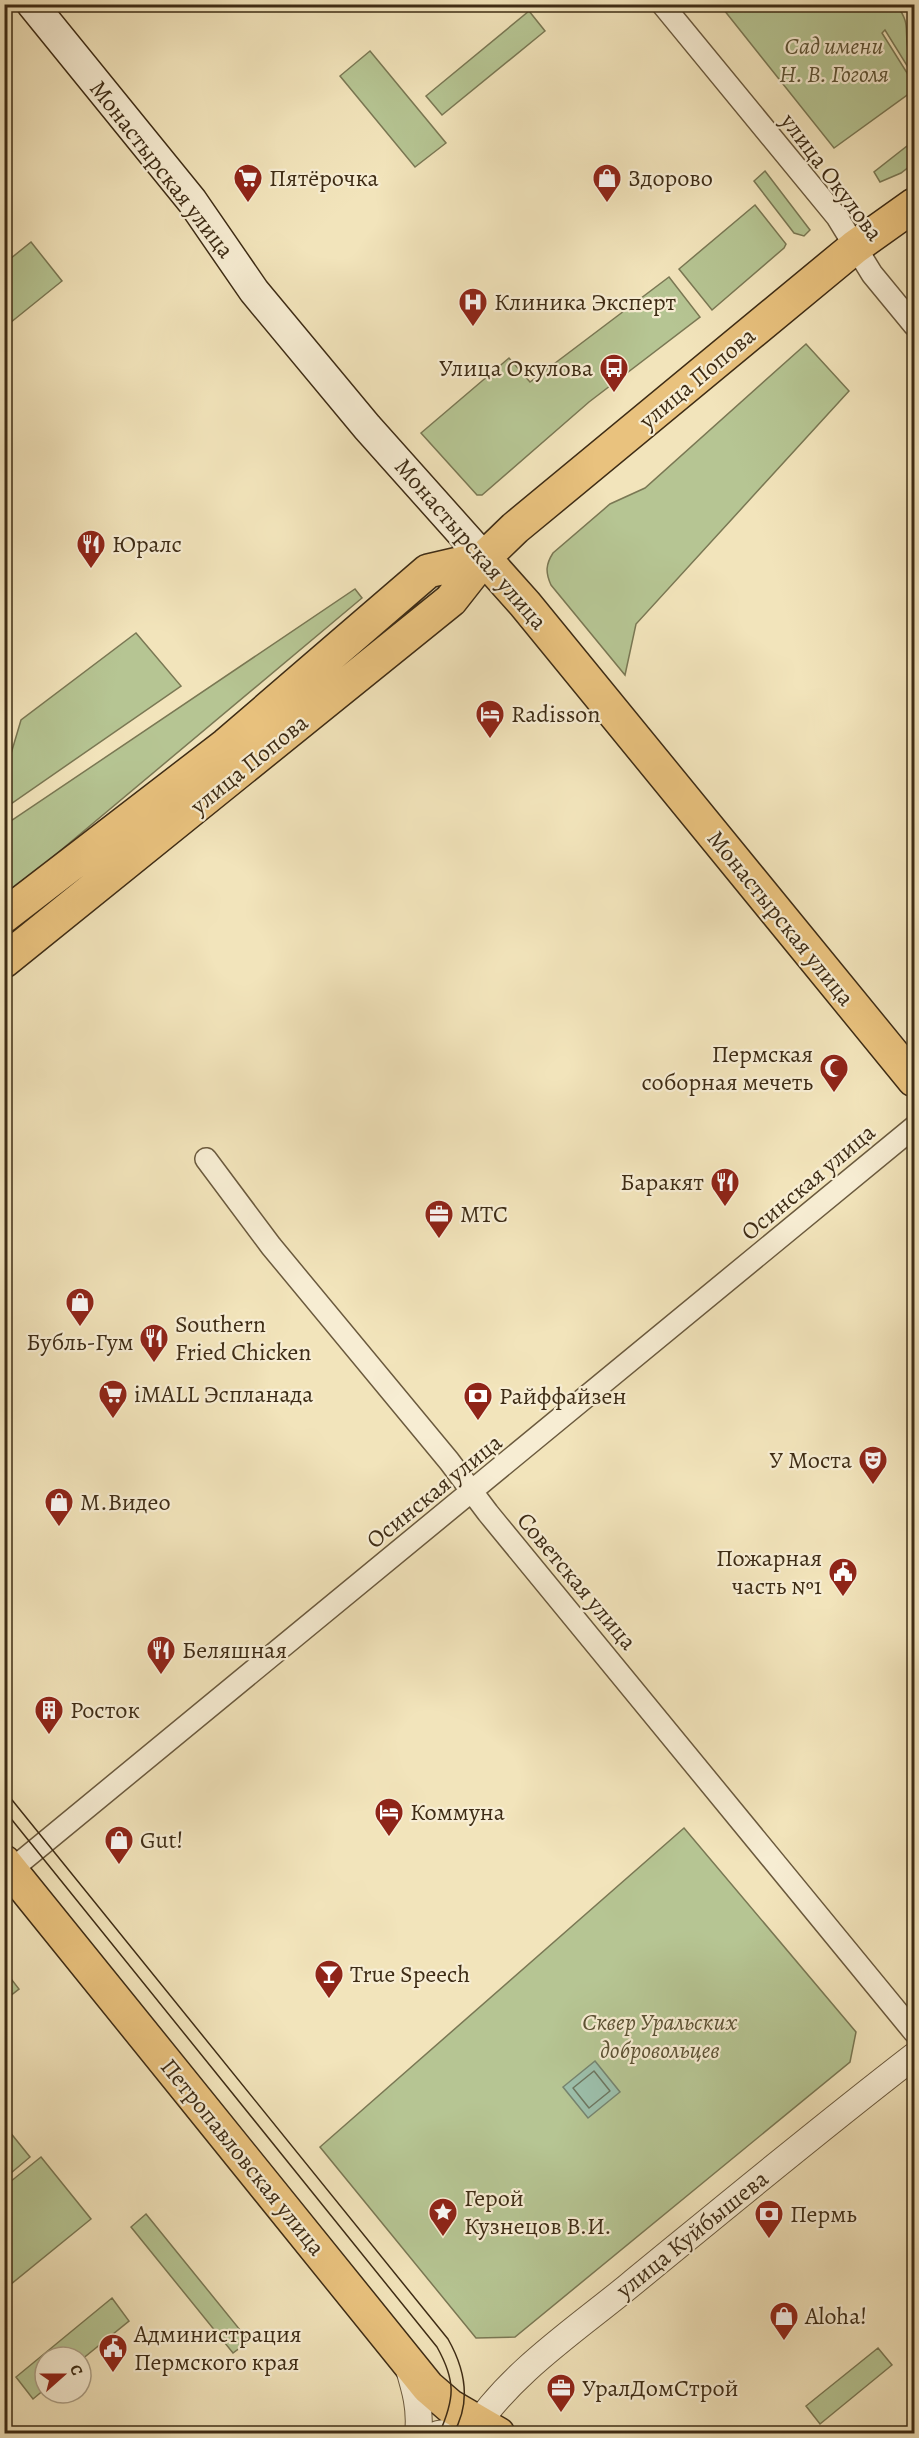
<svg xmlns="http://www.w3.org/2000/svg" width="919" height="2438" font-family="Alegreya,serif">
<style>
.green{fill:#b6c593;stroke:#7a7854;stroke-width:1.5}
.water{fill:#9cbfab;stroke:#76846f;stroke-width:1.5}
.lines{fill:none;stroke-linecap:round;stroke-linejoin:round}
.shore{stroke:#6d7660;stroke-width:1.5}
.minor-casing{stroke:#6b5a3e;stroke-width:24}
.tertiary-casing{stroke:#6b5a3e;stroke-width:28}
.secondary-casing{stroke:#3e2c15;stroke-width:33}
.primary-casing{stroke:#3e2c15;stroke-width:36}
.minor{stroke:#f7edd3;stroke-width:21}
.tertiary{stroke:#f7edd3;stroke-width:26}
.secondary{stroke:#f7edd3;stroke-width:30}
.primary{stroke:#e9c27e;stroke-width:33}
.tram{stroke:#3e2c15;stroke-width:1.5}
.labels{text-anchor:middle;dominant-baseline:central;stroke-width:4.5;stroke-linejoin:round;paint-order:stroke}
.park-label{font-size:24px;font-style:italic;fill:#5c5234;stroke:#f7edd3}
.street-label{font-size:24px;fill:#3e2c15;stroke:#f7edd3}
.poi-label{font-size:24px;fill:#3e2c15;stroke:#f7edd3;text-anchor:start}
</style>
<rect width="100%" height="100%" fill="#f2e4bb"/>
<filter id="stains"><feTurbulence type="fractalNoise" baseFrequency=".00333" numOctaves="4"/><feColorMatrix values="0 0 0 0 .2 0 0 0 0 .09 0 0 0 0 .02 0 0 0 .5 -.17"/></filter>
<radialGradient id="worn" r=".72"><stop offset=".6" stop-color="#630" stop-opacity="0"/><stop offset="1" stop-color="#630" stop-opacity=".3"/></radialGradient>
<path class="green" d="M720,5H897C911,26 904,27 908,50C909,60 915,64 914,77L885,30L882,33L914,84V90L834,148Z
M529,11L545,31L442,115L426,96Z
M370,51L446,143L415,167L340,76Z
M907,146L914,155V163L901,173L880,182L874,172Z
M765,171L810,230L804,236L794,233L754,181Z
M755,205L786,244L784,248L712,310L679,269Z
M31,242L62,281L5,327V263Z
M669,277L700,317L589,402L482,495H477L421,433L509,358L530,382Z
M806,344L849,391L636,624L625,675L551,585C545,572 546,564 553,553L610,504L645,488Z
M355,589L362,598L5,897V825Z
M136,633L181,686L5,808V774L21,720Z
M684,1828L856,2032L850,2062L515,2337L476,2338L320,2147Z
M5,1971L19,1989L5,2000H4Z
M5,2126L30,2157L5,2178H4Z
M41,2157L91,2219L5,2289V2186Z
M146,2214L249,2341L233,2353L131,2227Z
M112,2298L129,2321L81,2360V2357H45V2389L33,2399L16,2377Z
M878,2348L892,2365L820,2424L806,2406Z"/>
<path class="water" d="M595,2061L620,2092L588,2118L563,2087Z"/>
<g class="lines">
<path class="shore" d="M594,2071L610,2091L589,2108L573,2088Z"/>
<g class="minor-casing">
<path id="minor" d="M662,4L837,217L872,274L914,325
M206,1159L271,1246L449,1461L488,1513L914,2032
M11,1870L914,1127"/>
</g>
<g class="tertiary-casing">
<path id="tertiary" d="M408,2366C415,2389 421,2409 418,2434
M438,2434L455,2431L479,2422
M471,2434C507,2375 578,2328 630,2285C724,2208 818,2130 914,2056"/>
</g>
<g class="secondary-casing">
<path id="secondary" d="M32,4L192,201L254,291L367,427L484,558"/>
</g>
<g class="primary-casing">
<path id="primary" d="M484,558L525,604L914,1080
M4,916L226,745L428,571L484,558
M4,961L451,600L484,558L515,528L855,247L914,205
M4,1862L428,2387L450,2406L498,2434"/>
</g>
<use href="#minor" class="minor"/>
<use href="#tertiary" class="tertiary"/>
<use href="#secondary" class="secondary"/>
<use href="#primary" class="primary"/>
<path class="tram" d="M4,1790L448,2339C465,2369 472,2402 453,2434
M4,1810L437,2347C456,2381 455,2398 439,2434"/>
</g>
<defs>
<g id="supermarket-pin" transform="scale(1.5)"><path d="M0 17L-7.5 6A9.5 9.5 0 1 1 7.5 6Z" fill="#8f2418" stroke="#f7edd3"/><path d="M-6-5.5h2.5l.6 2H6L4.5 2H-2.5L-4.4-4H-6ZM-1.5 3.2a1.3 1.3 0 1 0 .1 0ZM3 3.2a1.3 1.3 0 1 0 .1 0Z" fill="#fff"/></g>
<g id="shop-pin" transform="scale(1.5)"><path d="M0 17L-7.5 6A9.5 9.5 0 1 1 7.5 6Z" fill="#8f2418" stroke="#f7edd3"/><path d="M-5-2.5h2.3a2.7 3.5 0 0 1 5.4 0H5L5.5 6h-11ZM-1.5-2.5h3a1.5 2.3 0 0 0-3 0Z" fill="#fff"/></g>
<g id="hospital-pin" transform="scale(1.5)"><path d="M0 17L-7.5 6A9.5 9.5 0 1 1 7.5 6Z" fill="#8f2418" stroke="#f7edd3"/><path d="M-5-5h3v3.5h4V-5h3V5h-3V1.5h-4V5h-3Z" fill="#fff"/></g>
<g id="bus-pin" transform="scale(1.5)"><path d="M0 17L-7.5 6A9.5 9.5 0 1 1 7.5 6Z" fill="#8f2418" stroke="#f7edd3"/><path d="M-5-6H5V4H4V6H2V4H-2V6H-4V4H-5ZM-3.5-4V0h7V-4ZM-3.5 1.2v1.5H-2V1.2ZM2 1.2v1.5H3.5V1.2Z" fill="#fff"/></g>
<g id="restaurant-pin" transform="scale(1.5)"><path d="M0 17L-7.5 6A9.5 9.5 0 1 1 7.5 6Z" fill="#8f2418" stroke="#f7edd3"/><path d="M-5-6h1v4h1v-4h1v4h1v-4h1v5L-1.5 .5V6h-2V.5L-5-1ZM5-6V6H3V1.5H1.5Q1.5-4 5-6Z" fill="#fff"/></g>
<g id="hotel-pin" transform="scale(1.5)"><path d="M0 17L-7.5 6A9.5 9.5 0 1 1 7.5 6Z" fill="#8f2418" stroke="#f7edd3"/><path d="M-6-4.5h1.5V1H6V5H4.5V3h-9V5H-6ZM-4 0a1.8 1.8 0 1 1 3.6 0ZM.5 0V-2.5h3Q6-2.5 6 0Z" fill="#fff"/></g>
<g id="mosque-pin" transform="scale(1.5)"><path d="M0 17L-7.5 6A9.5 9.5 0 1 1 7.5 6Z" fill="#8f2418" stroke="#f7edd3"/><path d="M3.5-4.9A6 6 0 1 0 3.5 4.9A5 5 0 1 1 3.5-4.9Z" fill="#fff"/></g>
<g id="office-pin" transform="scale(1.5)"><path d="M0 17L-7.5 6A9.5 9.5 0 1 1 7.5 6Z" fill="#8f2418" stroke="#f7edd3"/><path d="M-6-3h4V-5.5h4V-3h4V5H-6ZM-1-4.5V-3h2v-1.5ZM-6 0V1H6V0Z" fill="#fff"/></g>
<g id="bank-pin" transform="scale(1.5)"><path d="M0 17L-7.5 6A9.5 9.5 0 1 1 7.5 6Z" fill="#8f2418" stroke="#f7edd3"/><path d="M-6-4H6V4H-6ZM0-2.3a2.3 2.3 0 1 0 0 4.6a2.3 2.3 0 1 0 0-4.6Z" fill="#fff"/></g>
<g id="theatre-pin" transform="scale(1.5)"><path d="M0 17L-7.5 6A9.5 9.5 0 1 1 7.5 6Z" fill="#8f2418" stroke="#f7edd3"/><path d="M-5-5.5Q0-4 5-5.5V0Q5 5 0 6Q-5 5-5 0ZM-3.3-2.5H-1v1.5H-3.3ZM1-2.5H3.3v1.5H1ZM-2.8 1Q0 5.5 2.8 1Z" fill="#fff"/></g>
<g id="civic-pin" transform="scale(1.5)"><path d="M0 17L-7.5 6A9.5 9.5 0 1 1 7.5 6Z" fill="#8f2418" stroke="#f7edd3"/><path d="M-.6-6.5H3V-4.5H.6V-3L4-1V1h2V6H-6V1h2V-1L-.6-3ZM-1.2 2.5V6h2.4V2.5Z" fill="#fff"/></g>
<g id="building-pin" transform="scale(1.5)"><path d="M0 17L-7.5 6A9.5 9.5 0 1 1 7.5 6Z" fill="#8f2418" stroke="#f7edd3"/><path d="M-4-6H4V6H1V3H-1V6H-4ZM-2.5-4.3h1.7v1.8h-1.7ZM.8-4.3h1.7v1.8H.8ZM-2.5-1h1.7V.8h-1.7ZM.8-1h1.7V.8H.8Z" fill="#fff"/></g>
<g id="bar-pin" transform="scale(1.5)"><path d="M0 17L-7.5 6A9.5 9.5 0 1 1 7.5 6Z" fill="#8f2418" stroke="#f7edd3"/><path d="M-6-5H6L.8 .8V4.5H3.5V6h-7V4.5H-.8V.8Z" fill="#fff"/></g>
<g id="sight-pin" transform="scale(1.5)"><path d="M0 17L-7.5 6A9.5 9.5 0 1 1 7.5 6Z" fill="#8f2418" stroke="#f7edd3"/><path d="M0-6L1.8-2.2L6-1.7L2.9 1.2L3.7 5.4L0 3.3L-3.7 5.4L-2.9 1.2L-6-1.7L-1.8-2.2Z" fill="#fff"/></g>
</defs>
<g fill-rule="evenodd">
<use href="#supermarket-pin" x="248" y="178"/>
<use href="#shop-pin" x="607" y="178"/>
<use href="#hospital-pin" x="473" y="302"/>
<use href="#bus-pin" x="614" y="368"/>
<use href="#restaurant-pin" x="91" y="544"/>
<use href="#hotel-pin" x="490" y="714"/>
<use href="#mosque-pin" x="834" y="1068"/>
<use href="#restaurant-pin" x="725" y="1182"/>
<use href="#office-pin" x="439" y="1214"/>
<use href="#shop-pin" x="80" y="1302"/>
<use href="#restaurant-pin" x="154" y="1338"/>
<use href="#supermarket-pin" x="113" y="1394"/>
<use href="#bank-pin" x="478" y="1396"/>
<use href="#theatre-pin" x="873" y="1460"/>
<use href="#shop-pin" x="59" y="1502"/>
<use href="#civic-pin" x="843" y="1572"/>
<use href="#restaurant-pin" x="161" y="1650"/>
<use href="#building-pin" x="49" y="1710"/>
<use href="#hotel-pin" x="389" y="1812"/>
<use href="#shop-pin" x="119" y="1840"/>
<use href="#bar-pin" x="329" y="1974"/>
<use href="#sight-pin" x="443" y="2212"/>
<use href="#bank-pin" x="769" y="2214"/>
<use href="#shop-pin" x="784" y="2316"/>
<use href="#civic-pin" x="113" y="2348"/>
<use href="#office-pin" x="561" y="2388"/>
</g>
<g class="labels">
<g class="park-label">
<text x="834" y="46">Сад имени<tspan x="834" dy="28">Н. В. Гоголя</tspan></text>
<text x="660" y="2022">Сквер Уральских<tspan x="660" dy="28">добровольцев</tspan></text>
</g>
<g class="street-label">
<text transform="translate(162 169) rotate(52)">Монастырская улица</text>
<text transform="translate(832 177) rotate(53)">улица Окулова</text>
<text transform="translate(697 378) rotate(-40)">улица Попова</text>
<text transform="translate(471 544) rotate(49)">Монастырская улица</text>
<text transform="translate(249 764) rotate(-39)">улица Попова</text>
<text transform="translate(781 918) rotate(51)">Монастырская улица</text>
<text transform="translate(808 1182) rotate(-40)">Осинская улица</text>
<text transform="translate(434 1491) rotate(-39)">Осинская улица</text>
<text transform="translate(577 1581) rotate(50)">Советская улица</text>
<text transform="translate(243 2157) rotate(51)">Петропавловская улица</text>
<text transform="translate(692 2234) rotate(-39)">улица Куйбышева</text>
</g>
<g class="poi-label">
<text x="269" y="178">Пятёрочка</text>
<text x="628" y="178">Здорово</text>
<text x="494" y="302">Клиника Эксперт</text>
<text x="593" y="368" text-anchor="end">Улица Окулова</text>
<text x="112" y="544">Юралс</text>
<text x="511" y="714">Radisson</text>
<text x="813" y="1054" text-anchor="end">Пермская<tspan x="813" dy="28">соборная мечеть</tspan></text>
<text x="704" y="1182" text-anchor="end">Баракят</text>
<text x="460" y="1214">МТС</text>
<text x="175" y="1324">Southern<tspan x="175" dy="28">Fried Chicken</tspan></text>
<text x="80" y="1342" text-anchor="middle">Бубль-Гум</text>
<text x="134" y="1394">iMALL Эспланада</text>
<text x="499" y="1396">Райффайзен</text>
<text x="852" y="1460" text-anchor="end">У Моста</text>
<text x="80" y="1502">М.Видео</text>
<text x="822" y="1558" text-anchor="end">Пожарная<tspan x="822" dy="28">часть №1</tspan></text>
<text x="182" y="1650">Беляшная</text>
<text x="70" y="1710">Росток</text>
<text x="410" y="1812">Коммуна</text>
<text x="140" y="1840">Gut!</text>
<text x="350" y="1974">True Speech</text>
<text x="464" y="2198">Герой<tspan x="464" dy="28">Кузнецов В.И.</tspan></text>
<text x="790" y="2214">Пермь</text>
<text x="805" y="2316">Aloha!</text>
<text x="134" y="2334">Администрация<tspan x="134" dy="28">Пермского края</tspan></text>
<text x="582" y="2388">УралДомСтрой</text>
</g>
</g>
<rect width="919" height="2438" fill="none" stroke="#f2e4bb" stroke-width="24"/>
<rect x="6" y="6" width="907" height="2426" fill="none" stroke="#3e2c15" stroke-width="3"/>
<rect x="12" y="12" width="895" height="2414" fill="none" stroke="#3e2c15" stroke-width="1.5"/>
<g transform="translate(63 2375) rotate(69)"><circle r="28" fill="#f7edd3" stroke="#ada087" stroke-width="1.5"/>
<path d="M0-4.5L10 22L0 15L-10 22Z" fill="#8f2418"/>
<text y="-9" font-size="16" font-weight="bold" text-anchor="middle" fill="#3e2c15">С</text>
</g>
<rect width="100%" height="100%" filter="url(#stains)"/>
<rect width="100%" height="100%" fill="url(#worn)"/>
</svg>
